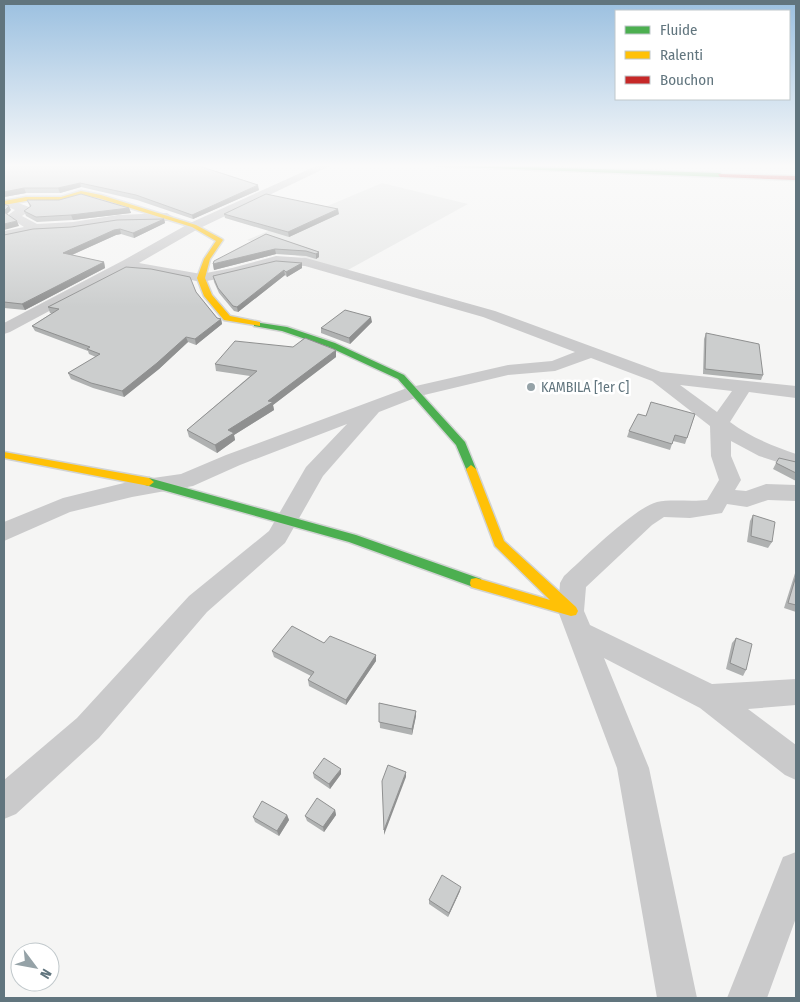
<svg xmlns="http://www.w3.org/2000/svg" width="800" height="1002" font-family="'Fira Sans Condensed',sans-serif">
<style>
.built{fill:#e5e6e5}
.lines{fill:none;stroke-linecap:round;stroke-linejoin:round}
.fast-casing{stroke:#d1d3d3;stroke-width:3}
.slow-casing{stroke:#d1d3d3;stroke-width:3}
.jam-casing{stroke:#d1d3d3;stroke-width:3}
.street{fill:#cacacb;fill-rule:evenodd}
.fast{fill:#4caf50;fill-rule:evenodd}
.slow{fill:#ffc107;fill-rule:evenodd}
.jam{fill:#c62828;fill-rule:evenodd}
.wall{fill:#afb1b1}
.shaded-wall{fill:#8f9090}
.building{fill:#cccece;stroke:#8f9090}
.poi-dot{fill:#95a2a7;stroke:#fff;stroke-width:2}
.labels{text-anchor:middle;dominant-baseline:central;stroke-width:5;stroke-linejoin:round;paint-order:stroke}
.poi-label{font-size:14px;fill:#61757e;stroke:#fff;text-anchor:start}
</style>
<rect width="100%" height="100%" fill="#f5f5f4"/>
<path class="built" d="M382,183L468,204L346,271L247,240Z"/>
<g class="lines">
<g class="fast-casing">
<path id="fast" d="M437,166H498L720,173L723,175L720,177Z
M254,322L287,327L335,343L404,375L465,442L476,469L475,471H467L456,445L398,379L329,347L282,331L254,326Z
M149,478L356,535L481,579L482,583L481,587L476,588L349,542L145,485L144,482Z"/>
</g>
<g class="slow-casing">
<path id="slow" d="M81,191L101,195L196,225L222,239L223,240L210,259L205,278L212,295L230,316L260,322V326L224,320L204,296L197,278L204,259L216,241L192,227L98,198L81,195L61,201H26L4,205V201L26,197H61Z
M4,452L149,478L154,482L149,486L4,458Z
M471,465L476,469L504,541L576,607L578,611L576,615L571,616L471,587L470,583L471,579L476,578L550,600L495,546L466,469Z"/>
</g>
<g class="jam-casing">
<path id="jam" d="M718,174L796,176V180L720,177Z"/>
</g>
<path class="street" d="M316,166H330L198,229L139,263L201,274L232,268L276,256L306,258L495,311L661,372L796,386V398L749,392L730,422C750,437 773,446 796,454V468L759,456L731,441V456L741,480L735,490L746,491L766,484L796,485V501L768,500L747,507L727,504L722,513L690,518L664,517L652,525L586,587L584,611L590,625L712,684L796,679V705L748,709L796,745V780L785,775L700,708L604,658L649,768L697,998H657L617,768L558,611L560,583L564,576C584,558 634,508 657,502C670,499 692,502 707,500L719,480L711,456L710,426L652,381L591,358L555,371L508,375L420,396L379,412L323,476L285,543L207,612L99,738L16,814L4,819V780L77,718L189,596L269,531L306,467L347,424L240,465L193,486L132,497L70,512L4,541V522L63,498L132,481L181,474L226,455L407,388L508,365L552,361L575,352L483,317L305,266L277,264L234,276L201,282L153,272L126,270L10,332L4,334V323L124,260L190,223ZM680,385L732,391L717,412Z
M8,199L29,207L31,210L22,216L37,224L73,222L118,215L167,213L173,217L167,221L118,223L73,230L35,232L4,239V231L24,227L7,216L15,210L4,205V201Z
M796,852V918L767,998H727L783,857Z"/>
<use href="#fast" class="fast"/>
<use href="#slow" class="slow"/>
<use href="#jam" class="jam"/>
</g>
<path class="wall" d="M4,166L259,190L193,219L137,200L81,187L60,193H26L4,197Z
M27,200L129,208L131,213L73,220L37,222L26,216L24,211L30,207Z
M224,214H339L289,237L225,218Z
M164,219L165,223L134,238L121,234L116,235L72,255L104,262L105,268L25,310L4,308V235L71,227Z
M266,234L319,252V257L316,259L306,256L276,254L214,270L213,264Z
M302,263V268L287,277L285,275L238,312L234,311L219,293L214,282L213,276Z
M196,292L217,318L221,319L222,324L196,345L188,342L159,369L124,397L93,388L71,379L68,373L96,357L89,354L88,351L35,331L32,326L52,313H50L48,307Z
M372,322L350,344L321,333V328Z
M706,333L763,375L761,380L703,374L704,339Z
M336,357L273,405L274,410L234,435L235,440L217,453L189,437L187,430L250,376L216,371L215,364Z
M695,414L685,444L673,441L670,450L627,437L629,431L646,416Z
M796,462V481L773,469L776,463Z
M753,515L772,542L768,548L747,542L750,521Z
M796,570V612L784,608Z
M736,638L746,670L743,676L726,669L732,643Z
M324,643L376,655V661L346,705L309,686L308,680L311,676L274,657L272,651Z
M379,703L416,711V716L412,735L380,728Z
M313,773L341,774L330,789L314,778Z
M335,810L336,815L324,832L307,821L305,816Z
M287,815L289,820L279,836L255,822L253,817Z
M460,891L448,917L429,904V900Z"/>
<path class="shaded-wall" d="M80,183L81,187L60,193L58,188Z
M258,185L259,190L193,219L192,215Z
M24,188L26,193L4,197V192Z
M9,206L11,210L5,216L4,211Z
M129,208L131,213L73,220L71,215Z
M338,209L339,214L289,237L288,232Z
M164,219L165,223L134,238L133,233Z
M17,221L19,226L4,230V224Z
M120,229L121,234L116,235L65,258L63,253L114,230Z
M275,249L276,254L214,270L213,264Z
M319,252V257L316,259V254Z
M104,262L105,268L25,310L22,304Z
M302,263V268L287,277L286,272Z
M284,270L285,275L238,312L237,307Z
M371,317L372,322L350,344L349,338Z
M221,319L222,324L196,345L195,339Z
M186,337L188,342L159,369L124,397L122,391Z
M336,350V357L273,405L274,410L234,435L235,440L217,453L215,445L228,430Z
M376,655V661L346,705V700Z
M416,711V716L412,735V729Z
M341,769V774L330,789L329,784Z
M406,772V777L384,835V830Z
M335,810L336,815L324,832L323,827Z
M287,815L289,820L279,836L277,831Z
M461,887L460,891L448,917L449,913Z"/>
<path class="building" d="M4,166H199L258,185L192,215L136,195L80,183L58,188H24L4,192Z
M81,194L129,208L71,215L36,217L24,211L31,206L27,200H59Z
M266,194L338,209L288,232L224,214Z
M4,204L9,206L4,211Z
M4,212L17,221L4,224Z
M164,219L133,233L120,229L114,230L63,253L104,262L22,304L4,302V235L33,229L71,227L117,220Z
M266,234L319,252L316,254L306,251L275,249L213,264L214,261Z
M276,261L302,263L286,272L284,270L237,307L233,306L218,288L213,276Z
M126,267L151,269L190,277L196,292L217,318L221,319L195,339L186,337L157,363L122,391L91,383L68,373L100,354L87,349L90,347L32,326L59,309L48,307Z
M345,310L371,317L349,338L321,328Z
M706,333L759,344L763,375L705,369Z
M305,338L336,350L268,401L273,402L228,430L234,433L215,445L187,430L257,371L215,364L235,341L293,347Z
M651,402L695,414L687,438L675,435L672,444L629,431L638,414L646,416Z
M779,458L796,462V473L776,463Z
M753,515L775,522L772,542L751,536Z
M796,576V605L788,603Z
M292,626L324,643L330,636L376,655L346,700L308,680L314,672L272,651Z
M736,638L752,644L746,670L730,663Z
M379,703L416,711L412,729L379,722Z
M324,758L341,769L329,784L313,773Z
M388,765L406,772L384,830L382,781Z
M317,798L335,810L323,827L305,816Z
M262,801L287,815L277,831L253,817Z
M442,875L461,887L449,913L429,900Z"/>
<linearGradient id="sky" x2="0" y2="1"><stop stop-color="#9bc0e0"/><stop offset="0.54" stop-color="#fafafa"/><stop offset="1" stop-color="#fafafa" stop-opacity="0"/></linearGradient>
<rect width="800" height="307" fill="url(#sky)"/>
<circle class="poi-dot" cx="531" cy="387" r="5"/>
<g class="labels">
<g class="poi-label">
<text x="541" y="387">KAMBILA [1er C]</text>
</g>
</g>
<rect width="800" height="1002" fill="none" stroke="#61757e" stroke-width="10"/>
<rect x="615" y="10" width="175" height="90" fill="#ffffff" stroke="#c0c8cb"/>
<rect x="625" y="26" width="25" height="8" fill="#4caf50" stroke="#c0c8cb"/>
<text x="660" y="35" font-size="15" fill="#61757e">Fluide</text>
<rect x="625" y="51" width="25" height="8" fill="#ffc107" stroke="#c0c8cb"/>
<text x="660" y="60" font-size="15" fill="#61757e">Ralenti</text>
<rect x="625" y="76" width="25" height="8" fill="#c62828" stroke="#c0c8cb"/>
<text x="660" y="85" font-size="15" fill="#61757e">Bouchon</text>
<g transform="translate(35 967) rotate(122)"><circle r="24" fill="#ffffff" stroke="#c0c8cb"/>
<path d="M0-4L9 19L0 12L-9 19Z" fill="#95a2a7"/>
<text y="-8" font-size="14" font-weight="bold" text-anchor="middle" fill="#61757e">N</text>
</g>
</svg>
